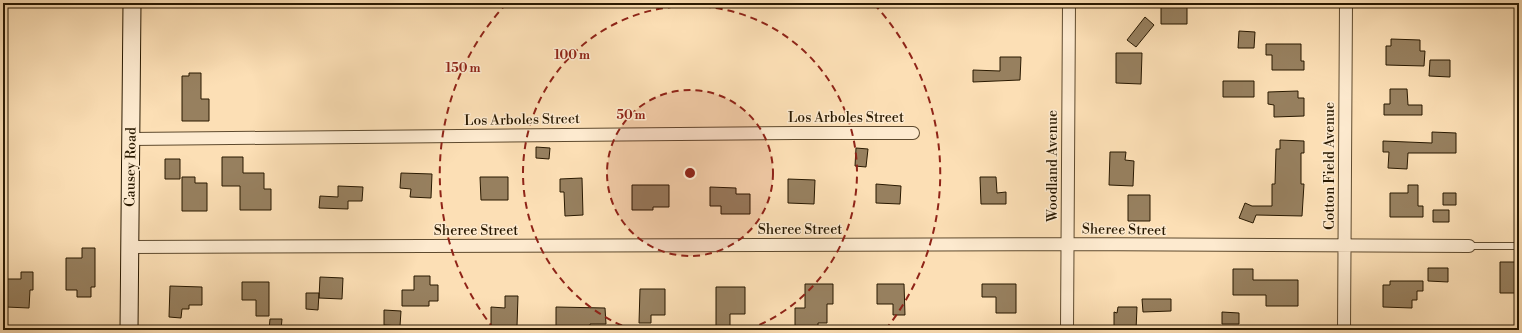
<svg xmlns="http://www.w3.org/2000/svg" width="1522" height="333" font-family="'Libre Bodoni',serif">
<style>
.building{fill:#97805f;stroke:#291901}
.lines{fill:none;stroke-linecap:round;stroke-linejoin:round}
.lane-casing{stroke:#5e4a2e;stroke-width:8}
.street-casing{stroke:#5e4a2e;stroke-width:14}
.secondary-casing{stroke:#291901;stroke-width:19}
.lane{stroke:#fdeacf;stroke-width:6}
.street{stroke:#fdeacf;stroke-width:12}
.secondary{stroke:#fdeacf;stroke-width:17}
.ring{fill:none;stroke:#8f2418;stroke-width:2;stroke-dasharray:7 5}
.labels{text-anchor:middle;dominant-baseline:central;stroke-width:3;stroke-linejoin:round;paint-order:stroke}
.street-label{font-size:14px;fill:#291901;stroke:#fdeacf}
.centre{fill:#8f2418;stroke:#fdeacf;stroke-width:2}
.ring-label{font-size:12px;text-anchor:middle;font-weight:bold;fill:#8f2418;stroke:#fdeacf;stroke-width:3;stroke-linejoin:round;paint-order:stroke}
</style>
<rect width="100%" height="100%" fill="#fcdfb5"/>
<filter id="stains"><feTurbulence type="fractalNoise" baseFrequency=".005" numOctaves="4"/><feColorMatrix values="0 0 0 0 .2 0 0 0 0 .09 0 0 0 0 .02 0 0 0 .5 -.17"/></filter>
<radialGradient id="worn" r=".72"><stop offset=".6" stop-color="#630" stop-opacity="0"/><stop offset="1" stop-color="#630" stop-opacity=".3"/></radialGradient>
<path class="building" d="M1161,3H1187V24H1161Z
M1145,17L1154,25L1136,47L1127,40Z
M1239,31L1255,32L1254,48H1238Z
M1391,39L1420,40V51H1425L1424,66L1386,65V46H1391Z
M1266,44H1301V61H1304V70H1272V55H1266Z
M1116,53H1142L1141,84L1116,83Z
M1000,57H1021L1020,80L973,82V70L1000,71Z
M1430,60H1450V77L1429,76Z
M189,73H201V99H209V121H182V76H189Z
M1223,81H1254V97H1223Z
M1390,89H1407L1408,105H1422V115H1384V104H1390Z
M1298,91V98H1304V116L1274,117V105L1268,104V92Z
M1432,132L1456,133V153H1408L1407,169L1388,168L1389,152H1383V141L1432,143Z
M1280,140L1304,141V153H1301V184H1304L1302,216L1256,215L1253,223L1239,218L1245,203L1252,206H1272V184H1275L1276,149H1280Z
M536,147L550,148L549,159L536,158Z
M856,148L868,149L866,167L855,166Z
M1110,152H1126L1125,160L1134,161L1133,186L1109,185Z
M222,157H243V173H264V189H271V210H240V186H222Z
M165,159H180V179H165Z
M401,173L432,174L431,198L410,197L411,189L400,188Z
M182,177H195V183H207V211H182Z
M480,177H508V200H481Z
M980,177H996L997,193L1006,192V204H981Z
M582,178L583,215L565,216L564,192H560V179Z
M788,179L815,180L814,204L788,203Z
M876,184L901,186L900,204L876,203Z
M632,185H669V207H653V210H632Z
M1408,185H1418V206H1423V217H1390V193H1408Z
M338,186L363,187L362,201H348V209L319,208L320,196L338,197Z
M710,187L736,188V194H750V214H721V206H710Z
M1443,193H1456V205H1443Z
M1128,195H1150V221H1128Z
M1433,210H1449V222H1433Z
M82,248H95V287H91V297H77V290H66V258H82Z
M1500,262H1519V293H1500Z
M1428,268H1448V282L1428,281Z
M1233,269H1253V280H1298V306H1266V295H1233Z
M21,272H33V290H30L29,308L6,307V279H21Z
M414,276H430V285H438V301H429V306H402V290H414Z
M320,277L343,278L342,299L319,298Z
M1390,281H1423V291H1417V300H1412V308L1383,307V285H1390Z
M242,282H269V316H256V300H242Z
M805,284H833V304H827V323H818V330H805V326H795V308H805Z
M877,284H904L905,315H893V304H877Z
M982,284H1016V313H996V297H982Z
M170,286L202,287V305H189V309H182L181,318L169,317Z
M716,287H745V314H730V330H716Z
M640,289H665V315H651V323H639Z
M306,293H319L318,310L306,309Z
M505,296H518L517,326H512V330H491V307L505,308Z
M1142,299H1171V311L1143,312Z
M556,307L605,308L606,324H590V326H583V330H566V326H556Z
M1118,307H1137L1136,330H1114V312L1117,313Z
M384,310L401,311L400,326L384,325Z
M1222,312L1239,313V324H1222Z
M270,319H282L281,330H269Z"/>
<g class="lines">
<g class="lane-casing">
<path id="lane" d="M1469,246H1519"/>
</g>
<g class="street-casing">
<path id="street" d="M131,139L796,133H913
M130,247L1068,244L1469,246
M1067,330L1069,3
M1344,330L1346,3"/>
</g>
<g class="secondary-casing">
<path id="secondary" d="M129,330L132,3"/>
</g>
<use href="#lane" class="lane"/>
<use href="#street" class="street"/>
<use href="#secondary" class="secondary"/>
</g>
<circle cx="690" cy="173" r="83" fill="#8f2418" fill-opacity=".12"/>
<g class="ring">
<circle cx="690" cy="173" r="83"/>
<path d="M633 330A167 167 0 1 1 747 330"/>
<path d="M494 329A250 250 0 0 1 506 4M874 4A250 250 0 0 1 886 329"/>
</g>
<g class="labels">
<g class="street-label">
<text x="846" y="118">Los Arboles Street</text>
<text transform="translate(522 120) rotate(-1)">Los Arboles Street</text>
<text transform="translate(1053 166) rotate(-90)">Woodland Avenue</text>
<text transform="translate(1330 166) rotate(-90)">Cotton Field Avenue</text>
<text transform="translate(131 167) rotate(-89)">Causey Road</text>
<text x="800" y="230">Sheree Street</text>
<text transform="translate(1124 230) rotate(1)">Sheree Street</text>
<text x="476" y="231">Sheree Street</text>
</g>
</g>
<circle cx="690" cy="173" r="6" class="centre"/>
<g class="ring-label">
<text x="572" y="59">100 m</text>
<text x="463" y="72">150 m</text>
<text x="631" y="119">50 m</text>
</g>
<rect width="1522" height="333" fill="none" stroke="#fcdfb5" stroke-width="16"/>
<rect x="4" y="4" width="1514" height="325" fill="none" stroke="#291901" stroke-width="2"/>
<rect x="8" y="8" width="1506" height="317" fill="none" stroke="#291901"/>
<rect width="100%" height="100%" filter="url(#stains)"/>
<rect width="100%" height="100%" fill="url(#worn)"/>
</svg>
